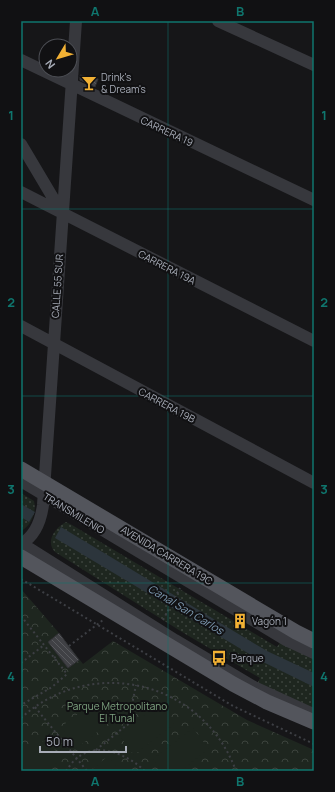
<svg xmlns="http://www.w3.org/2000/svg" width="335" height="792" font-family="Manrope,sans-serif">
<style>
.grass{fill:url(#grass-dots)}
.park{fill:url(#park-crowns)}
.pitch{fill:#1e261f}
.water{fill:#2c353c}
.building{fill:url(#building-back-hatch);stroke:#303034}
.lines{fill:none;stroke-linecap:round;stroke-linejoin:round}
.path{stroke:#3d3f44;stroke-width:2;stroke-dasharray:2 3;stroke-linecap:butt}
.minor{stroke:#37383d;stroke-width:12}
.major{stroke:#53555c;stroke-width:15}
.grid{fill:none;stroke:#0f766e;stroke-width:1;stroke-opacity:0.55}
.labels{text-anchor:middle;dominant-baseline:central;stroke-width:4;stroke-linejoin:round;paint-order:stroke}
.poi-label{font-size:10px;fill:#a8adb8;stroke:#111113;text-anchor:start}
.street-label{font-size:10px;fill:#a8adb8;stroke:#111113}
.park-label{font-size:10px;fill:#7fa381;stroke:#111113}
.water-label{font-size:11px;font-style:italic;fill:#7f9bb3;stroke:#111113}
.neatline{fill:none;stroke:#0f766e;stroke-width:1.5}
.grid-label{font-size:13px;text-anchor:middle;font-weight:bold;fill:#0f766e}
</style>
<defs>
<pattern id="grass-dots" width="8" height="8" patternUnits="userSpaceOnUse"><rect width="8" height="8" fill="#1e261f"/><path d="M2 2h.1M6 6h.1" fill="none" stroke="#3c433d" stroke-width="1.8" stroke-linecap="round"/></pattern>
<pattern id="park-crowns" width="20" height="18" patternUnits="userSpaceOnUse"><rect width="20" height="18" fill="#1e261f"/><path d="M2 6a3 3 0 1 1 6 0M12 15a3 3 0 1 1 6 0" fill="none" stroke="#3c433d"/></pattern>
<pattern id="building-back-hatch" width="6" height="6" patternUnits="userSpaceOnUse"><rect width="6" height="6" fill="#404145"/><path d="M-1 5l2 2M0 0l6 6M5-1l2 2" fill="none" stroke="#595a5e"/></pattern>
</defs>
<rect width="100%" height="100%" fill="#161618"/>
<path class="grass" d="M21,493L34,501C37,512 31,526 21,531Z
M66,522L72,525L277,647L281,641L314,656V710L257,684L260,678L182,632L55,552C45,541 55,528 66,522Z"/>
<path class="park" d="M21,589L59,633L83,664L113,641L247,720L314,750V771H21Z"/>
<path class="pitch" d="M100,697L115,718L77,748L61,727Z
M158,704L174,724L134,755L119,735Z
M193,728L209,749L180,771H162L153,759Z
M46,739L62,759L47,771H21V759Z
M108,756L120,771H90Z"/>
<path class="water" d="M21,504L35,512L29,522L21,517Z
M61,527L267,651L314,673V687L261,661L55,538Z"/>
<path class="building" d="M80,75L98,79L95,87L80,80Z
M59,633L79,660L68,668L48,642Z"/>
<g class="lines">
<path class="path" d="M21,579L233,706L314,744
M21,616L67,674L52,687L21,705
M163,620L180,588
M69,646L103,620
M54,658L58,655
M21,663L44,645
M35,707L87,771
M21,718C92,654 203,681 236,771
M96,750L128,724L136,685
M66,771C69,767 72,762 76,759C97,740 128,755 145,771"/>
<path class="minor" d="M218,21L314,65
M21,60L314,200
M21,144L62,213
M21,192L314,341
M21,326L314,483
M21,481L286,640L314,653
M21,543L175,640L254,687L313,714
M21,544C35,536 41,520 43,505L76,21"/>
<path class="major" d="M21,469L296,632L314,641
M21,557L233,684L267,702L314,722"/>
</g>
<path class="grid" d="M168,21V771M21,209H314M21,396H314M21,583H314"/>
<defs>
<g id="bar-bare" transform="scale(1.2)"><path d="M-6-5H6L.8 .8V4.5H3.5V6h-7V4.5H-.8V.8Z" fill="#f2b134" stroke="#111113" stroke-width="2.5" paint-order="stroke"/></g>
<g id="building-bare" transform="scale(1.2)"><path d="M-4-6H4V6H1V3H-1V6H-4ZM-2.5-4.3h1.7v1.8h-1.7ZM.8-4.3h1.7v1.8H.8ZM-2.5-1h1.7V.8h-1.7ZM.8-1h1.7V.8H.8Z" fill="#f2b134" stroke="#111113" stroke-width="2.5" paint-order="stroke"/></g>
<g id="bus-bare" transform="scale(1.2)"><path d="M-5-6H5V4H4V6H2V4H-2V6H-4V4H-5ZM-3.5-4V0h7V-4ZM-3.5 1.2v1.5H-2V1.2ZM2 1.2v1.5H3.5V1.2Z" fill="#f2b134" stroke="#111113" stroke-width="2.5" paint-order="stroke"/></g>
</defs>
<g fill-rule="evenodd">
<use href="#bar-bare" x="89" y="83"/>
<use href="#building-bare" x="240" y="621"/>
<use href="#bus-bare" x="219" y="658"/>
</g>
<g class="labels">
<g class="poi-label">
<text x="101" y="77">Drink's<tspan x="101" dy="12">&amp; Dream's</tspan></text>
<text x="252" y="621">Vagón 1</text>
<text x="231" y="658">Parque</text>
</g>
<g class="street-label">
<text transform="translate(167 131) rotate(25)">CARRERA 19</text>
<text transform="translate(167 267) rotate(27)">CARRERA 19A</text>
<text transform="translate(57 286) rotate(-86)">CALLE 55 SUR</text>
<text transform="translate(167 405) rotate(28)">CARRERA 19B</text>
<text transform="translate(74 513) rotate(31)">TRANSMILENIO</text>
<text transform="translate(167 555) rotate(31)">AVENIDA CARRERA 19C</text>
</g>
<g class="park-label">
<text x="117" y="706">Parque Metropolitano<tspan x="117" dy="12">El Tunal</tspan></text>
</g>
<g class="water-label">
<text transform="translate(186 609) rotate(31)">Canal San Carlos</text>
</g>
</g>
<rect width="335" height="792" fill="none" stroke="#111113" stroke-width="44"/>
<g transform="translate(58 58) rotate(232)"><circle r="19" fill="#111113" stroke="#4d4f55"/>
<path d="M0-3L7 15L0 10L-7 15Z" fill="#f2b134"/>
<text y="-6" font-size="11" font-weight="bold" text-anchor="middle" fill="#a8adb8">N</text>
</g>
<path d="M40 746v6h86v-6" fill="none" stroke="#a8adb8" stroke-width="2"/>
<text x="46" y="746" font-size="12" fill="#a8adb8" stroke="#111113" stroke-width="3" paint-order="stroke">50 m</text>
<rect x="22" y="22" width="291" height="748" class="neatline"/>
<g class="grid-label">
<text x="95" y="16">A</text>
<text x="240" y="16">B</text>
<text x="11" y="120">1</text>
<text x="324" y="120">1</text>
<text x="11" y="307">2</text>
<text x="324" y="307">2</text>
<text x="11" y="494">3</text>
<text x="324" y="494">3</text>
<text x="11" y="681">4</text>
<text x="324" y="681">4</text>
<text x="95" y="786">A</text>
<text x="240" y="786">B</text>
</g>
</svg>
